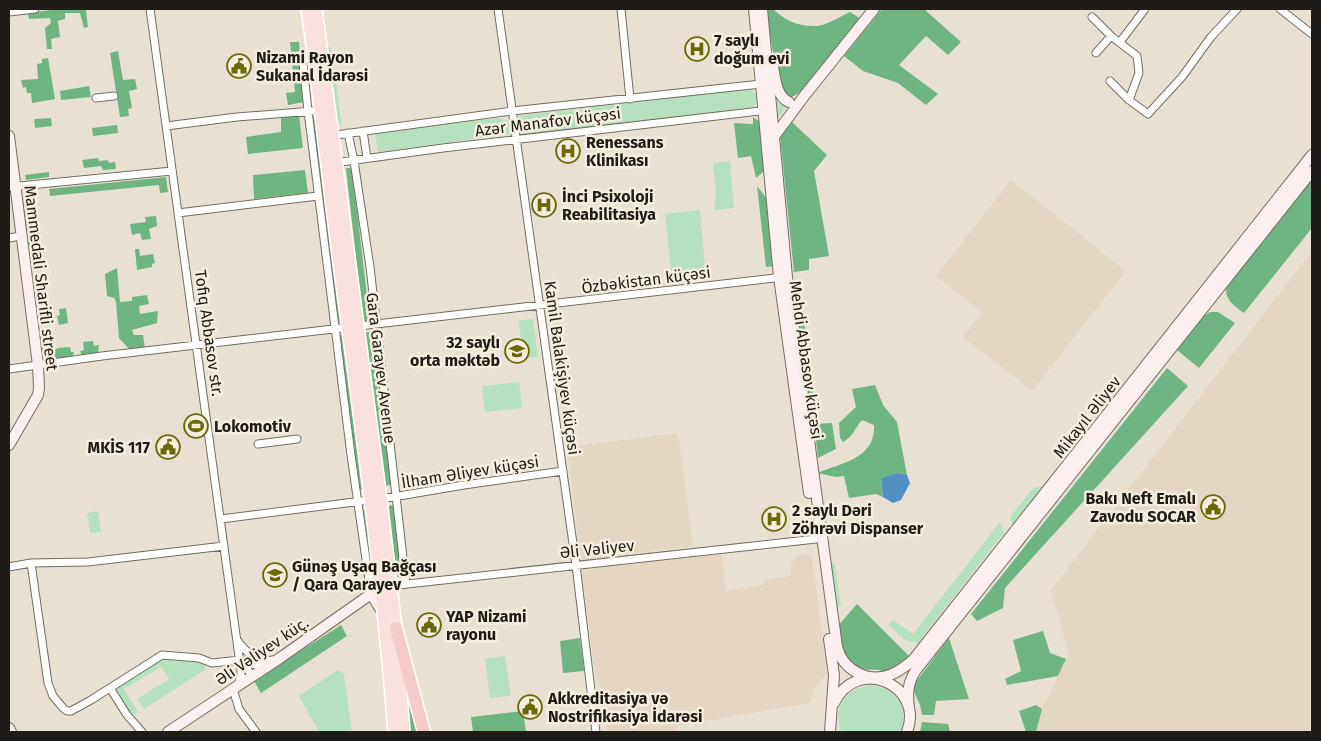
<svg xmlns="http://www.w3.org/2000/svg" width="1321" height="741" font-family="'Fira Sans',sans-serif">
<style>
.commercial{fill:#e5d5c3}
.industrial{fill:#e3d6c2}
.green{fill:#b6e1bf}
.forest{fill:#6fb582}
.water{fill:#518ec4}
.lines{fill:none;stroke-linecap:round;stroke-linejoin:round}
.street-casing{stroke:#746d61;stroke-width:9}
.secondary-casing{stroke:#746d61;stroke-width:12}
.primary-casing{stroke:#fff;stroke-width:14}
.highway-casing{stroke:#fff;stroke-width:15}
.street{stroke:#fff;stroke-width:7}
.secondary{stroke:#fcefef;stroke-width:10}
.primary{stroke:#f9e0df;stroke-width:11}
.highway{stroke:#f5cbca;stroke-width:12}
.labels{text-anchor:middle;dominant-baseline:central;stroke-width:5;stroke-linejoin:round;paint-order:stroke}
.poi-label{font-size:16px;font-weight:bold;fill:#1f1c18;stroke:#f5eee0;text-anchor:start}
.street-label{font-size:16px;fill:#1f1c18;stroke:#f5eee0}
</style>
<rect width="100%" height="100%" fill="#e8e1d3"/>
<path class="commercial" d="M721,553L726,591L763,585V580L790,576L791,562L795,561L794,556L809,553L812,556L827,673L815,688L810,703L677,726L675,732H607L599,681H596L582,572L584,569Z"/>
<path class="industrial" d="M1011,180L1126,271L1032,391L963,337L982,312L936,276Z
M1312,251V732H1036L1042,709L1069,654L1051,590Z
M678,433L693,546L581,560L567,447Z"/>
<path class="green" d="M328,45L332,51L342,127L337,120Z
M309,58L314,100H310L306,65Z
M748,89C755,91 757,94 757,101L753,107L748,108L520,135L518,116Z
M772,98L782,104L788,105L774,123Z
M499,118L507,120L511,125L510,134L378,152L375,133Z
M730,161L734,208L714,210L716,192L713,163Z
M700,210L706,278L672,281L665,214Z
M533,319L538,357L523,358L519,320Z
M519,382L522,408L485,412L482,386Z
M1045,486L1013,527L1010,517L1033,488Z
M98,511L101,532L90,533L87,513Z
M1000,522L1004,533L918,643L905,640L888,625L893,620L913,634Z
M828,558L835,565L841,604L835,612Z
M505,656L511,696L490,698L485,659Z
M163,658L197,660L204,663L206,669L144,709L137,699L169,679L161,667L124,689L138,712L132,716L115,688Z
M338,670L344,674L352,732H319L299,696Z
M871,685C897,689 909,706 901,732H841C832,706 845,689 871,685Z"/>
<path class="forest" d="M58,9H96L86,10L88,27L84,28L80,13H65V19L58,21L60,37L51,39L52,49H47L45,28L51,23L50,18L29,19L28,13Z
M767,9H773C785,20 798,27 817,26C827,25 841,16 850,12L861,19L799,93L792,97L787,96C777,83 768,27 767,9Z
M882,9H924L961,42L948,55L926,36L899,65L938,94L926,105L898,83L863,71L844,56Z
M290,42H299L304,102L288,105L286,93L295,92Z
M118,51L123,80L135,79L137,89L129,91L132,108L128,109L129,116L120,117L110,53Z
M48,58L55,99L32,103L31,93H27L26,87L23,88L21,80L38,79L37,64L42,63V59Z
M89,86L91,97L61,100L60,91Z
M299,115L303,148L248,154L246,137L281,132V117Z
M319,115L345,322L338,323L312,116Z
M753,117L760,122L764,171L756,178L751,156L738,158L734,123L753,124Z
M51,118L52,126L35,128L34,119Z
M792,122L827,155L814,171L829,256L809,259V270L794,272L780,136Z
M117,125L118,133L93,136L92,128Z
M98,158L99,161L108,160L109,163L115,162L116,169L103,170L101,166L84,168L82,160Z
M346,168H352L370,321H363Z
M305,170L308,193L254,199L253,175Z
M49,172V177L26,180L25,175Z
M166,177L168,192L160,193L159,185L50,196L49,189Z
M1312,179V228L1244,313C1235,306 1225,300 1226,288Z
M757,186L767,199L774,266L766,267Z
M26,193H30L32,202L29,203L33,224H40V233L34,234L26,231L22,203Z
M156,216L157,226L149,229L151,239L142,240L140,233L132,235L130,224L146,222L145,217Z
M32,237L36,264L31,263L27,238Z
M135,249H139L140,256L153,254L155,263L152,264V267L137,270Z
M117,268L120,302L132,301V297L147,295L149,304L139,306L140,314L158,311L157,323L132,330L134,335H143L145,348L130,350L119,338L116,302L114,298L107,296L105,274Z
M39,294L45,324H39L35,296Z
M794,298H801L816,411H809Z
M66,308L68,323L59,325L57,316L60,315L59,309Z
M1210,312H1218L1235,323L1199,368L1177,350L1204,316Z
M364,332H371L391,485L384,486Z
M46,333L49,348L42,351L40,334Z
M345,334L367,490H360L339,335Z
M93,341L94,346L99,345L98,354L82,356L80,351L84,350L83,342Z
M70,347L71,352H74L73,357L51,360L50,352L58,348Z
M1167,368L1188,386L1005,588L1003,608L977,621L971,614Z
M875,385L883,405L897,422L907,475L897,473L881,478L883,497L876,494L849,498L844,476L836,477L817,473C842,463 876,458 874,425L862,420C854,429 854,436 843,442L840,438L839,423L856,407L852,389Z
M832,423L836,449L818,458L814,424Z
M366,505L378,578L373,577L363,510Z
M394,505L402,577H396L388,506Z
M857,604L909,656L905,663L889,674L880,670L857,669L842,655L836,628Z
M341,625L347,636L261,693L254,681Z
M1043,631L1050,653L1066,659L1058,676L1007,685L1005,679L1021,671L1013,640Z
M580,638L584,671L563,673L560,641Z
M949,638L969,699L936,701L934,715H922L920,705L912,687Z
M407,688L420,732H410Z
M1036,705L1042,709L1036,732H1026L1019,711Z
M523,711L526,732H473L471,717Z
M922,722L948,724L950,732H920Z"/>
<path class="water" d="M897,473L907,475L910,483L901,500L893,503L883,497L881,478Z"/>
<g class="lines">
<g class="street-casing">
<path id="street" d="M150,9L241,671V677L237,686
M498,9L576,565L596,732
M621,9L630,99
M1280,9L1312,34
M9,12L35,9
M1092,17L1111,36L1137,56L1139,73L1129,100L1148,114L1182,77L1211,37L1237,9
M1120,42L1145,9
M312,45L305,56L303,63L308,111L351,455L371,594L374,592
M1096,53L1111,36
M1110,81L1129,100
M96,98L114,96
M166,126L237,117L312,111
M363,131L367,158
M348,133L354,161L370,267L406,584
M329,136L512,111L761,84
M334,163L443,148L768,110
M9,187L172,171
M178,213L318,196
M9,238L21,236
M9,369L102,356L359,326L783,277
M258,444L297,439
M381,499L464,485L563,471
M221,519L362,501
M31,563L48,683L53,696L63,708L67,711H71L91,700L162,655L199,658L212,663L240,660L255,665H268
M9,567L31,563L88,562L224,546
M389,586L816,539
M238,641C245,652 259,663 273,660
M240,661L253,676
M110,688L127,715L142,732
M233,689L239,709L256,732"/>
</g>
<g class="secondary-casing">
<path id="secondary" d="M754,9L779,277L809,493
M762,9L787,277L837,647C843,670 867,683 890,675C899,672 906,666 913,660L1312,155
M772,61C775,74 775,96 789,102
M9,136L38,365L39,388L38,395L9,445
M773,138L805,95L874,9
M829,639L834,675L830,732
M834,703C857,655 925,685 907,732
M909,708C907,693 908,682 916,670L1312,171
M9,728L11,732
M168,732L280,658L371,594L383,613"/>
</g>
<g class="primary-casing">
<path id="primary" d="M307,9C319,93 328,179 339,263C360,420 382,575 394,732
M316,9L381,499L396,628L404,732"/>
</g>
<g class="highway-casing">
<path id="highway" d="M396,628L424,732"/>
</g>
<use href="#street" class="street"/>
<use href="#secondary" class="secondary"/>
<use href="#primary" class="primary"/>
<use href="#highway" class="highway"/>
</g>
<defs>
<g id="hospital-ring" transform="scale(1.25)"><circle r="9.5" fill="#f5eee0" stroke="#6b6905" stroke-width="1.5"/><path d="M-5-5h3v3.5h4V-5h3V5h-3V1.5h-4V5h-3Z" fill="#6b6905"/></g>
<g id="civic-ring" transform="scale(1.25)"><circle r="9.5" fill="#f5eee0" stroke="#6b6905" stroke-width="1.5"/><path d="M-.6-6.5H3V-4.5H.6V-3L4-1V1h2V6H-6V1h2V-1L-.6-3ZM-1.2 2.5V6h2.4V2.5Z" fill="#6b6905"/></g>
<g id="school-ring" transform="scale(1.25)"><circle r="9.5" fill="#f5eee0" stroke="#6b6905" stroke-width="1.5"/><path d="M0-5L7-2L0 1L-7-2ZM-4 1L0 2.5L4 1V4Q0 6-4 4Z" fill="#6b6905"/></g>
<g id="stadium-ring" transform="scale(1.25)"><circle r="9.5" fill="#f5eee0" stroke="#6b6905" stroke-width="1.5"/><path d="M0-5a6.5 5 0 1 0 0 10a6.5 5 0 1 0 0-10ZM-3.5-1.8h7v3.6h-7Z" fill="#6b6905"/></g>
</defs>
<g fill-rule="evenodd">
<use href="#hospital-ring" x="697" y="49"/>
<use href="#civic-ring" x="239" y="66"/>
<use href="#hospital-ring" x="568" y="151"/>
<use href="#hospital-ring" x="544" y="205"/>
<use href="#school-ring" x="517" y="351"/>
<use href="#stadium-ring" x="196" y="426"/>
<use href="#civic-ring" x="168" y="447"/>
<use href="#civic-ring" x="1213" y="507"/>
<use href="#hospital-ring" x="774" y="519"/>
<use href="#school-ring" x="275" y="575"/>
<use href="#civic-ring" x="429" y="625"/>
<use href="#civic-ring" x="530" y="707"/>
</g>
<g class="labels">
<g class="poi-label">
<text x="714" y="40">7 saylı<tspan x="714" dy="18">doğum evi</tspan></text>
<text x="256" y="57">Nizami Rayon<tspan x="256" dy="18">Sukanal İdarəsi</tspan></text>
<text x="586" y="142">Renessans<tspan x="586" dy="18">Klinikası</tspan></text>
<text x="562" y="196">İnci Psixoloji<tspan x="562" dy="18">Reabilitasiya</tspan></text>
<text x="500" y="342" text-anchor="end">32 saylı<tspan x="500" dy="18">orta məktəb</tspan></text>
<text x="214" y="426">Lokomotiv</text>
<text x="150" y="447" text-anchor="end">MKİS 117</text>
<text x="1196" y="498" text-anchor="end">Bakı Neft Emalı<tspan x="1196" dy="18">Zavodu SOCAR</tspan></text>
<text x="792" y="510">2 saylı Dəri<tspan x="792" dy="18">Zöhrəvi Dispanser</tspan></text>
<text x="292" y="566">Günəş Uşaq Bağçası<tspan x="292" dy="18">/ Qara Qarayev</tspan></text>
<text x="446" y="616">YAP Nizami<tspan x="446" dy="18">rayonu</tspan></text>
<text x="548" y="698">Akkreditasiya və<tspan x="548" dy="18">Nostrifikasiya İdarəsi</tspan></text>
</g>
<g class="street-label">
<text transform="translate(548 122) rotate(-7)">Azər Manafov küçəsi</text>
<text transform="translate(41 278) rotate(83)">Mammedali Sharifli street</text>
<text transform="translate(646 280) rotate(-7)">Özbəkistan küçəsi</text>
<text transform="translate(209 333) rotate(82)">Tofiq Abbasov str.</text>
<text transform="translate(806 360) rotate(82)">Mehdi Abbasov küçəsi</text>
<text transform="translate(381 368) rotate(83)">Gara Garayev Avenue</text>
<text transform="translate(562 368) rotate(82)">Kamil Balakişiyev küçəsi</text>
<text transform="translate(1087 417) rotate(-52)">Mikayıl Əliyev</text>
<text transform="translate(470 472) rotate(-9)">İlham Əliyev küçəsi</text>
<text transform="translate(597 549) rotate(-6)">Əli Vəliyev</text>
<text transform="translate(262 651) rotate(-34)">Əli Vəliyev küç.</text>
</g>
</g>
<rect width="1321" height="741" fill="none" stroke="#1f1c18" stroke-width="20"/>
</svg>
